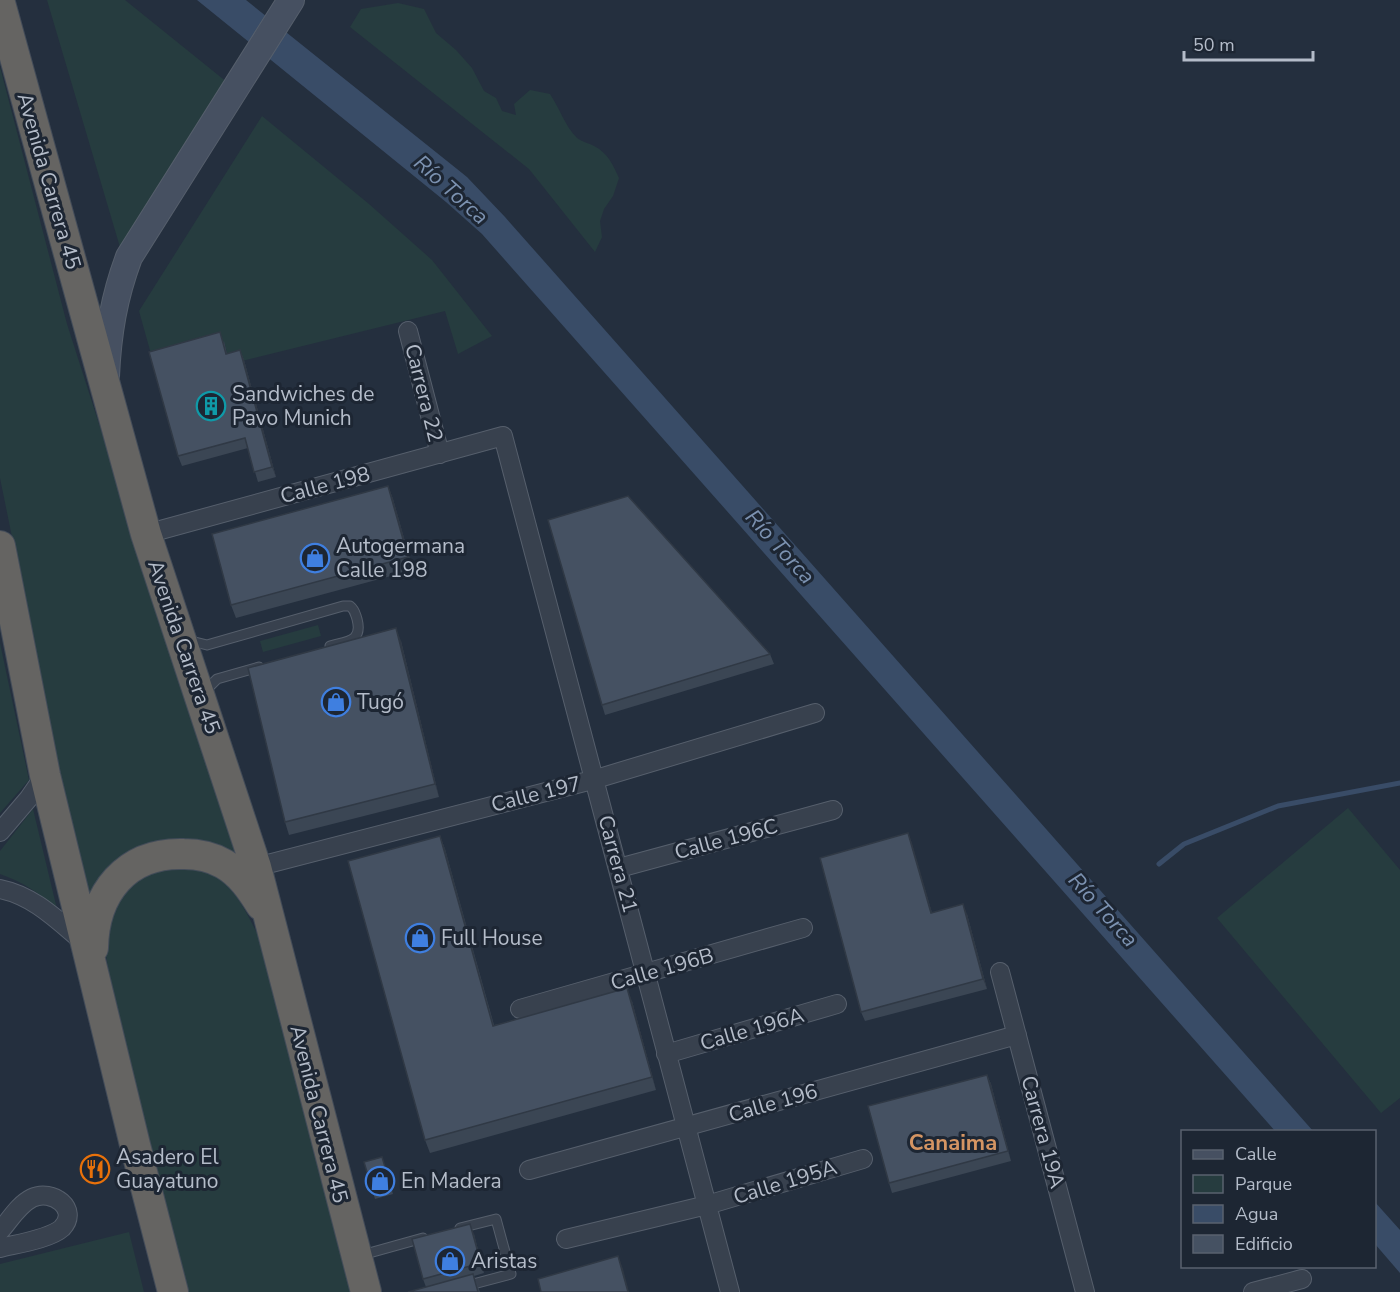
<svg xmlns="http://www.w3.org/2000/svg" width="1400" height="1292" font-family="'Nunito Sans',sans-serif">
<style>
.green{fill:#263c3f}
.water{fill:#394c67}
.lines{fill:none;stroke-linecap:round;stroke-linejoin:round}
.stream{stroke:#394c67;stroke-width:5}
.service-casing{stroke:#565f6c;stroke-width:11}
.minor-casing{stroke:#565f6c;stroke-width:20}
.secondary-casing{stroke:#565f6c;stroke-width:28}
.trunk-casing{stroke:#434c59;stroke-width:32}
.service{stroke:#38414e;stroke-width:9}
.minor{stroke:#38414e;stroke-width:18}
.secondary{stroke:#465061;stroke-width:26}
.trunk{stroke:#656462;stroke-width:30}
.wall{fill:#3b4654}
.shaded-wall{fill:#303945}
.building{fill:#455162;stroke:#303945;stroke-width:1.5}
.labels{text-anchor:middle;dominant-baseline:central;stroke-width:6;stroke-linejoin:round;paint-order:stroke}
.street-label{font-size:21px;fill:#b4bcc9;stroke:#1d2633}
.poi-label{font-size:21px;fill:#b4bcc9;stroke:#1d2633;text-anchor:start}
.water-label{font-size:22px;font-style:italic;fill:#7c92b1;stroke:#1d2633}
.neighbourhood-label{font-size:22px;font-weight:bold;fill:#d59563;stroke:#1d2633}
</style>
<rect width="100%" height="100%" fill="#242f3e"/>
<path class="green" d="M47,0H125L228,83L122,254Z
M398,3L424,9L436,33L456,50L472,68L484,91L496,98L502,111L516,115L514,104L530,90L550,94C560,109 565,126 577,138C582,142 589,143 594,146C608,153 613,165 619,178L613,196L604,209L600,221L602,237L595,252L529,169L350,27L361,9Z
M0,67L67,324L240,864C228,857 213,846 199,842C166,833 120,848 100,877C95,884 91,893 86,901L0,478Z
M262,116L369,204L432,260L492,336L458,354L445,311L230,364L224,342L153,361L139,311Z
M318,625L321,636L263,652L260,641Z
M0,643L29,780L0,813Z
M1348,808L1400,870V1098L1381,1113L1217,918Z
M33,809L57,909C39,893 23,882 0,874V851Z
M178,865C187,867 197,867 206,871C233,882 245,910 258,935L351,1292H187L110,980L104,943L111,908L136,878Z
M129,1232L144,1292H0V1264Z"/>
<path class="water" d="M197,0H246L467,177L505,217L1313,1131H1275L482,234L446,202Z
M1374,1201L1400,1230V1273L1375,1244Z"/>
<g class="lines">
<path class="stream" d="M1159,864L1184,844L1278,806L1400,783"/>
<g class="service-casing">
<path id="service" d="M187,640L207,645L343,606H350C355,610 355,613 357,619C363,642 347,641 330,646
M205,691L217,679L259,667
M362,1255L423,1238
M443,1292L511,1274L496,1219L460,1228"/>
</g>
<g class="minor-casing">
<path id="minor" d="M408,331L440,454
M146,534L503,436L730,1292
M0,832L29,798L45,775
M256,867L596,779L815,713
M619,868L833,810
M0,889C35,896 59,922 86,944
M1000,972L1085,1292
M520,1009L803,928
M666,1054L837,1004
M529,1170L1017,1035
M0,1231C10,1220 18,1205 32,1198C52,1188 80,1209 62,1228C50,1239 16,1244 0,1248
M566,1239L707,1205L863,1159
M1253,1292L1302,1279"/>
</g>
<g class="secondary-casing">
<path id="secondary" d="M106,376C108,333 114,297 129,257L291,0"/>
</g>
<g class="trunk-casing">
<path id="trunk" d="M0,3L146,534L256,867L366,1292
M0,546L45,775L135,1145L173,1292
M93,948C94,893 126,852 184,854C197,854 212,857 224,864C241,874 251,889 261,905"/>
</g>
<use href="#service" class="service"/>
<use href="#minor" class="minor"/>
<use href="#secondary" class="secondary"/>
<use href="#trunk" class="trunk"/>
</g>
<path class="wall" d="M224,341L227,354L240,350L244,360L276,477L258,482L248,448L182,466L178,456Z
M388,486L393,499L413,570L236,618L231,605Z
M401,641L439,797L289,835L285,822Z
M770,654L774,664L605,715L602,705Z
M908,833L932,913L967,914L987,989L865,1021L861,1012Z
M440,836L445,849L494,1025L632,1001L656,1090L430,1153L425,1140Z
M987,1075L991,1084L1011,1161L892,1193L889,1183Z
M382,1157L393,1194L375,1199L373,1192Z
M474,1234L484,1273L474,1276L480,1292H408L426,1287L423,1279Z"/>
<path class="shaded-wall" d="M240,350L244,360L276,477L272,467Z
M388,486L393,499L413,570L408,557Z
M396,628L401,641L439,797L435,784Z
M908,833L912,843L935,923L931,913Z
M440,836L445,849L497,1039L493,1026Z
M963,904L967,914L987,989L983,979Z
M627,988L632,1001L656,1090L652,1077Z
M987,1075L991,1084L1011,1161L1008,1151Z
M470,1224L474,1234L484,1273L481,1263Z
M618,1256L623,1269L629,1292H628Z"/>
<path class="building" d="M220,332L226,354L240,350L272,467L254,472L245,438L178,456L149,352Z
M388,486L408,557L231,605L212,534Z
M628,496L770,654L602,705L548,520Z
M396,628L435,784L285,822L248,668Z
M908,833L931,913L963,904L983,979L861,1012L820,858Z
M440,836L493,1026L627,988L652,1077L425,1140L348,861Z
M987,1075L1008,1151L889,1183L868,1106Z
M382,1157L391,1187L373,1192L364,1162Z
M470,1224L481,1263L423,1279L412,1239Z
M618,1256L628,1292H541L538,1279Z
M473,1274L478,1292H408Z"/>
<defs>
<g id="building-ring" transform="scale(1.5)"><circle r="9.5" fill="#1d2633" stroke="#0f9aa8" stroke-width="1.5"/><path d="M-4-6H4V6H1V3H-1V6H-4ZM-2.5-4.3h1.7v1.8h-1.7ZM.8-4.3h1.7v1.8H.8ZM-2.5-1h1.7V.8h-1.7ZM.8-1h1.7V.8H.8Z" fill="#0f9aa8"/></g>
<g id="shop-ring" transform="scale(1.5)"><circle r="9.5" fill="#1d2633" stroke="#3f7fe0" stroke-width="1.5"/><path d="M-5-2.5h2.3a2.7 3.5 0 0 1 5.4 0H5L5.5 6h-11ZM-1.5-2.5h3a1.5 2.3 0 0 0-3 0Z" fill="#3f7fe0"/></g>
<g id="restaurant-ring" transform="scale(1.5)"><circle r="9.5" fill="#1d2633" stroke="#e8710a" stroke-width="1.5"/><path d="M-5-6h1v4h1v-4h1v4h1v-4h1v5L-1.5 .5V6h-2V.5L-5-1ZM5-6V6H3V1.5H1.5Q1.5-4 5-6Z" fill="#e8710a"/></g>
</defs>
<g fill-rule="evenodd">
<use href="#building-ring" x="211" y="406"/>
<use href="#shop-ring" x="315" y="558"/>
<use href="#shop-ring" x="336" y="702"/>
<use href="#shop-ring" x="420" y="938"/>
<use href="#restaurant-ring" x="95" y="1169"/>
<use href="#shop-ring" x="380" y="1181"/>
<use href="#shop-ring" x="450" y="1261"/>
</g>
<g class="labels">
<g class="street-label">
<text transform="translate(49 181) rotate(74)">Avenida Carrera 45</text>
<text transform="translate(424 393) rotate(76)">Carrera 22</text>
<text transform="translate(325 485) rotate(-15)">Calle 198</text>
<text transform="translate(184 647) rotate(71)">Avenida Carrera 45</text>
<text transform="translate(536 794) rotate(-14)">Calle 197</text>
<text transform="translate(726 839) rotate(-15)">Calle 196C</text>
<text transform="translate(618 864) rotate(75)">Carrera 21</text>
<text transform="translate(662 969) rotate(-16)">Calle 196B</text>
<text transform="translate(752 1029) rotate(-16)">Calle 196A</text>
<text transform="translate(773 1103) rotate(-16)">Calle 196</text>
<text transform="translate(319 1114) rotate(76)">Avenida Carrera 45</text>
<text transform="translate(1043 1132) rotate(75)">Carrera 19A</text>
<text transform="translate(785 1182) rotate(-17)">Calle 195A</text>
</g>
<g class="poi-label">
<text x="232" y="394">Sandwiches de<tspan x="232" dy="24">Pavo Munich</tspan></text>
<text x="336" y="546">Autogermana<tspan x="336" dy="24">Calle 198</tspan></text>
<text x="357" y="702">Tugó</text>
<text x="441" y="938">Full House</text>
<text x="116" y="1157">Asadero El<tspan x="116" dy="24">Guayatuno</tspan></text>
<text x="401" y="1181">En Madera</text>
<text x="471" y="1261">Aristas</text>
</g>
<g class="water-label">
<text transform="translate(451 190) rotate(42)">Río Torca</text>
<text transform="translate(780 547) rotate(48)">Río Torca</text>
<text transform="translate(1103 910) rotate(48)">Río Torca</text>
</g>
<g class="neighbourhood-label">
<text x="953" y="1143">Canaima</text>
</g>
</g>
<rect x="1181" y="1130" width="195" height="138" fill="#1d2633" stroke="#59626f" stroke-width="1.5"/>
<rect x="1193" y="1150" width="30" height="9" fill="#465061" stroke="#59626f" stroke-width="1.5"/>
<text x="1235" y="1160" font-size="18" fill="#b4bcc9">Calle</text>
<rect x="1193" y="1175" width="30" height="18" fill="#263c3f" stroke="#59626f" stroke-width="1.5"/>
<text x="1235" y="1190" font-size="18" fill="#b4bcc9">Parque</text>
<rect x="1193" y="1205" width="30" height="18" fill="#394c67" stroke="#59626f" stroke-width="1.5"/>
<text x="1235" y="1220" font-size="18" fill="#b4bcc9">Agua</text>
<rect x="1193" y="1235" width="30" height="18" fill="#455162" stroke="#59626f" stroke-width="1.5"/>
<text x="1235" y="1250" font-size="18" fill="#b4bcc9">Edificio</text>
<path d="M1184 51v9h129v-9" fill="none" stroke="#b4bcc9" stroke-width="3"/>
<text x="1193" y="51" font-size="18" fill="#b4bcc9" stroke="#1d2633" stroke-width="4.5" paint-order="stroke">50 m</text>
</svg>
